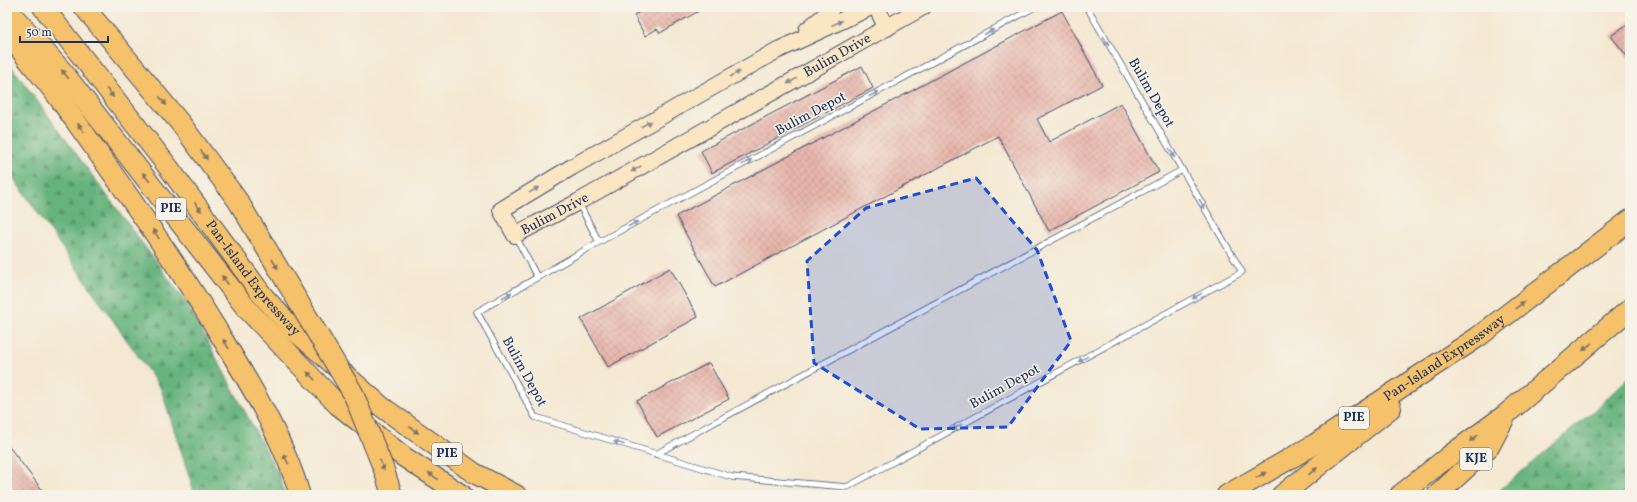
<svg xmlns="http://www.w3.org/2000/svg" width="1637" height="502" font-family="Vollkorn,serif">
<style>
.forest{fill:url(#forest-firs);stroke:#40716e}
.building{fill:url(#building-cross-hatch)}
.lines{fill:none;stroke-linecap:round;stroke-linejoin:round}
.lane-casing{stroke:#3c4b6f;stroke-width:7}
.secondary-casing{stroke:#3c4b6f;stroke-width:18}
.highway-casing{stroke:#3c4b6f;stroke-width:22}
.lane{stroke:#fff;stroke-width:5.5}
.secondary{stroke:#fbe6c4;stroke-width:16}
.highway{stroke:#f5c16b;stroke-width:20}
.highway-bridge-casing{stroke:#3c4b6f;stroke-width:22;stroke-linecap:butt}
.highway-bridge{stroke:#f5c16b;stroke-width:20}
.oneway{fill:#8b8a91}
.oneway2{fill:#8d97ae}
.oneway3{fill:#7d7164}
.marked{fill:#1d4ed8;fill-opacity:0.2;stroke:#1d4ed8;stroke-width:3;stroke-dasharray:8 5;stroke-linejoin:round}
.labels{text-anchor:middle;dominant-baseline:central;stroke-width:3;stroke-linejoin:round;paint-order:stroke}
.shield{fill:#f7f3e8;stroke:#5d6a87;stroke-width:1}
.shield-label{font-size:13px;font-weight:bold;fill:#1b2f5e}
.street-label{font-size:14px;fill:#1b2f5e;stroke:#f7f3e8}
</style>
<defs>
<pattern id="forest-firs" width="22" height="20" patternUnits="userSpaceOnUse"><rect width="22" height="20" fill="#66b37d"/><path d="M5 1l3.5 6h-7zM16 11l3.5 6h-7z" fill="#53926a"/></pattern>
<pattern id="building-cross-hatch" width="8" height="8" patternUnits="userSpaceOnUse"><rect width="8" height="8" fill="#e8b6ab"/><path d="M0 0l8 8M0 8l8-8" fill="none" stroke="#c69d96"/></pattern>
</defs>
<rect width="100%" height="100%" fill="#f7f3e8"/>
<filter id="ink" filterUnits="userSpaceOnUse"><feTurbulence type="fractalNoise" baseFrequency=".025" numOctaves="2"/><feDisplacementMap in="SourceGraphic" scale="8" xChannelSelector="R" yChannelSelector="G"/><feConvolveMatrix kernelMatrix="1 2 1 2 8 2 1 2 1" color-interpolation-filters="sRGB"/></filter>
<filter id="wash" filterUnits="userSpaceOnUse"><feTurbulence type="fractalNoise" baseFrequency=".012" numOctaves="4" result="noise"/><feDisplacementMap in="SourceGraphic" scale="16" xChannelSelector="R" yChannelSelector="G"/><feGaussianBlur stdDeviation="0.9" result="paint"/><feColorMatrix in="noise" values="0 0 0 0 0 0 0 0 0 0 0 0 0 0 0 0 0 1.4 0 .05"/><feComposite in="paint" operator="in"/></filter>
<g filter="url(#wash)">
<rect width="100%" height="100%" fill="#f4e8d2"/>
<path class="forest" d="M7,60L188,305L279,475L285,495H195L161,389L7,169Z
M1630,376V495H1494L1598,407Z"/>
<g id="blocks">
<path class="building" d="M648,7H706L660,33L657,29L645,36L634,15Z
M1062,11L1102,85L1037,119L1049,142L1121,103L1159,172L1049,231L998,136L715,287L676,216Z
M1630,22V60L1611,36Z
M862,66L873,88L712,173L701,151Z
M670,268L698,317L608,367L581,319Z
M709,363L729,399L657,437L637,401Z
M7,444L46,495H7Z"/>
</g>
</g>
<g filter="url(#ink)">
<use href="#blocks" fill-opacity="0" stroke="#3c4b6f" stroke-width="1"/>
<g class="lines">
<g class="lane-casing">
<path id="lane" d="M1035,7L599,242L477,312L535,417L732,477L847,487L1242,272L1087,7
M579,204L599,242
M516,237L537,277
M656,454L1182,170"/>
</g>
<g class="secondary-casing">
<g id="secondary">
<path id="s1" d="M871,7L776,51L572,167L501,210L515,235L578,202L923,7"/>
<path d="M876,7L887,28"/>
<path d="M807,30L829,12L832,7"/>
</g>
</g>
<g class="highway-casing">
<g id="highway">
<path id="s2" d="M43,7L169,168L263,296L294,330L382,407L474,473L516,495"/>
<path d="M84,7L181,124"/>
<path d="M7,9L63,72L247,309L338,405L404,457L462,495"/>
<path d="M7,30C22,56 47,80 64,105C121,185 178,264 228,348C256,394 285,444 300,495"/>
<path id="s3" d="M1227,495L1315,444L1478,337L1630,220"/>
<path d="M1282,495L1391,408"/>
<path d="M1400,495L1449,456L1505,415L1630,309"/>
<path d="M1437,495L1489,447L1505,417"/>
</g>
</g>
<use href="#lane" class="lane"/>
<use href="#secondary" class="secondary"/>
<use href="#highway" class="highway"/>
<g class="highway-bridge-casing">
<path id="highway-bridge" d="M181,124L238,201L353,393L384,470L392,495"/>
</g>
<use href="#highway-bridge" class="highway-bridge"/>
</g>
<defs><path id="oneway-solid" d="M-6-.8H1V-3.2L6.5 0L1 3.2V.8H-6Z"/></defs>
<g class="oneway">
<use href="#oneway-solid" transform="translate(837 23) rotate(-25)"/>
<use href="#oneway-solid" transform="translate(735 74) rotate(-29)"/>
<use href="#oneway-solid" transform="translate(792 81) rotate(151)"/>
<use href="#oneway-solid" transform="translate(646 124) rotate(-30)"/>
<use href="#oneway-solid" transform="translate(636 169) rotate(150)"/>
<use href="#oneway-solid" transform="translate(534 190) rotate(-31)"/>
</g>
<g class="oneway2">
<use href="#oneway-solid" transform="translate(989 32) rotate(-28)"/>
<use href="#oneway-solid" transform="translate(1106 41) rotate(60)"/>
<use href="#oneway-solid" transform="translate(874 94) rotate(-28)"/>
<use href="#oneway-solid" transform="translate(1172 153) rotate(60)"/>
<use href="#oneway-solid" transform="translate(747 162) rotate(-28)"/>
<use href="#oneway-solid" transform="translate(1202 204) rotate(60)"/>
<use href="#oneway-solid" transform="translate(633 224) rotate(-28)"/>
<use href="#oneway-solid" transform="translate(507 295) rotate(-30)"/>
<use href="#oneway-solid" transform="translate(1197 296) rotate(151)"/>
<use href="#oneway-solid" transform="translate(1083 359) rotate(151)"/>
<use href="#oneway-solid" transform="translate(957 427) rotate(151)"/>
<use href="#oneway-solid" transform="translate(619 443) rotate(-163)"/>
</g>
<g class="oneway3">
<use href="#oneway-solid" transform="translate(65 74) rotate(-129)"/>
<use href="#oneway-solid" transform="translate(110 93) rotate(52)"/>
<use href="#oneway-solid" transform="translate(163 101) rotate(51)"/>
<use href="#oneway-solid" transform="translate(81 128) rotate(-125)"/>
<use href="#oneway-solid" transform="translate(204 155) rotate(54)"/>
<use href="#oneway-solid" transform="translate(146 177) rotate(-128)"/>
<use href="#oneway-solid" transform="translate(198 207) rotate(54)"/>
<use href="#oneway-solid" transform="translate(156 234) rotate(-124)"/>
<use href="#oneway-solid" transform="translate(275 264) rotate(59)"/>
<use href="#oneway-solid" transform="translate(225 280) rotate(-127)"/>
<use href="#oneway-solid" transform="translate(1520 305) rotate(-38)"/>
<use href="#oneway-solid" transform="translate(226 344) rotate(-121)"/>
<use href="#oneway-solid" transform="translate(1587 347) rotate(140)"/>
<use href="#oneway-solid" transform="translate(311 376) rotate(-134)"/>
<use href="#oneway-solid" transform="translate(414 430) rotate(36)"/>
<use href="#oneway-solid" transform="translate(1474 438) rotate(144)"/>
<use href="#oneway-solid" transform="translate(286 459) rotate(-116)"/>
<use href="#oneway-solid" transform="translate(382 465) rotate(68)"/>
<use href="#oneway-solid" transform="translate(1313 471) rotate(-39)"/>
<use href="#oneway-solid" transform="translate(1261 475) rotate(-30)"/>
<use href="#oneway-solid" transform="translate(433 476) rotate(-146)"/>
</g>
</g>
<path class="marked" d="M976,178L1037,250L1071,341L1008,427L920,429L814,363L807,261L866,208Z"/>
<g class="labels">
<g class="shield">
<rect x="156" y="198" width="30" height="22" rx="3"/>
<rect x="1339" y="407" width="30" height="22" rx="3"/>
<rect x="432" y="443" width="30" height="22" rx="3"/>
<rect x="1460" y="448" width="32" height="22" rx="3"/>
</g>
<g class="shield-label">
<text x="171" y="209">PIE</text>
<text x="1354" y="418">PIE</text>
<text x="447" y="454">PIE</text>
<text x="1476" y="459">KJE</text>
</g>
<g class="street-label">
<text stroke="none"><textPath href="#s1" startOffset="820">Bulim Drive</textPath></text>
<text transform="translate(1151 93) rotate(60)">Bulim Depot</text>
<text transform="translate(811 114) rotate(-28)">Bulim Depot</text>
<text stroke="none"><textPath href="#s1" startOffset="496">Bulim Drive</textPath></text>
<text stroke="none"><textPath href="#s2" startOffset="343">Pan-Island Expressway</textPath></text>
<text stroke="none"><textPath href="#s3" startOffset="257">Pan-Island Expressway</textPath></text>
<text transform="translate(524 372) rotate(61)">Bulim Depot</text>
<text transform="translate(1005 387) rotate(-29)">Bulim Depot</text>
</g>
</g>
<rect width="1637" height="502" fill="none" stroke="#f7f3e8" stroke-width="24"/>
<path d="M20 36v6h88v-6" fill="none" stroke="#1b2f5e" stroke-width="2"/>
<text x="26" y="36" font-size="12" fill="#1b2f5e" stroke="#f7f3e8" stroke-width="3" paint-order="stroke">50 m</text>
</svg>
